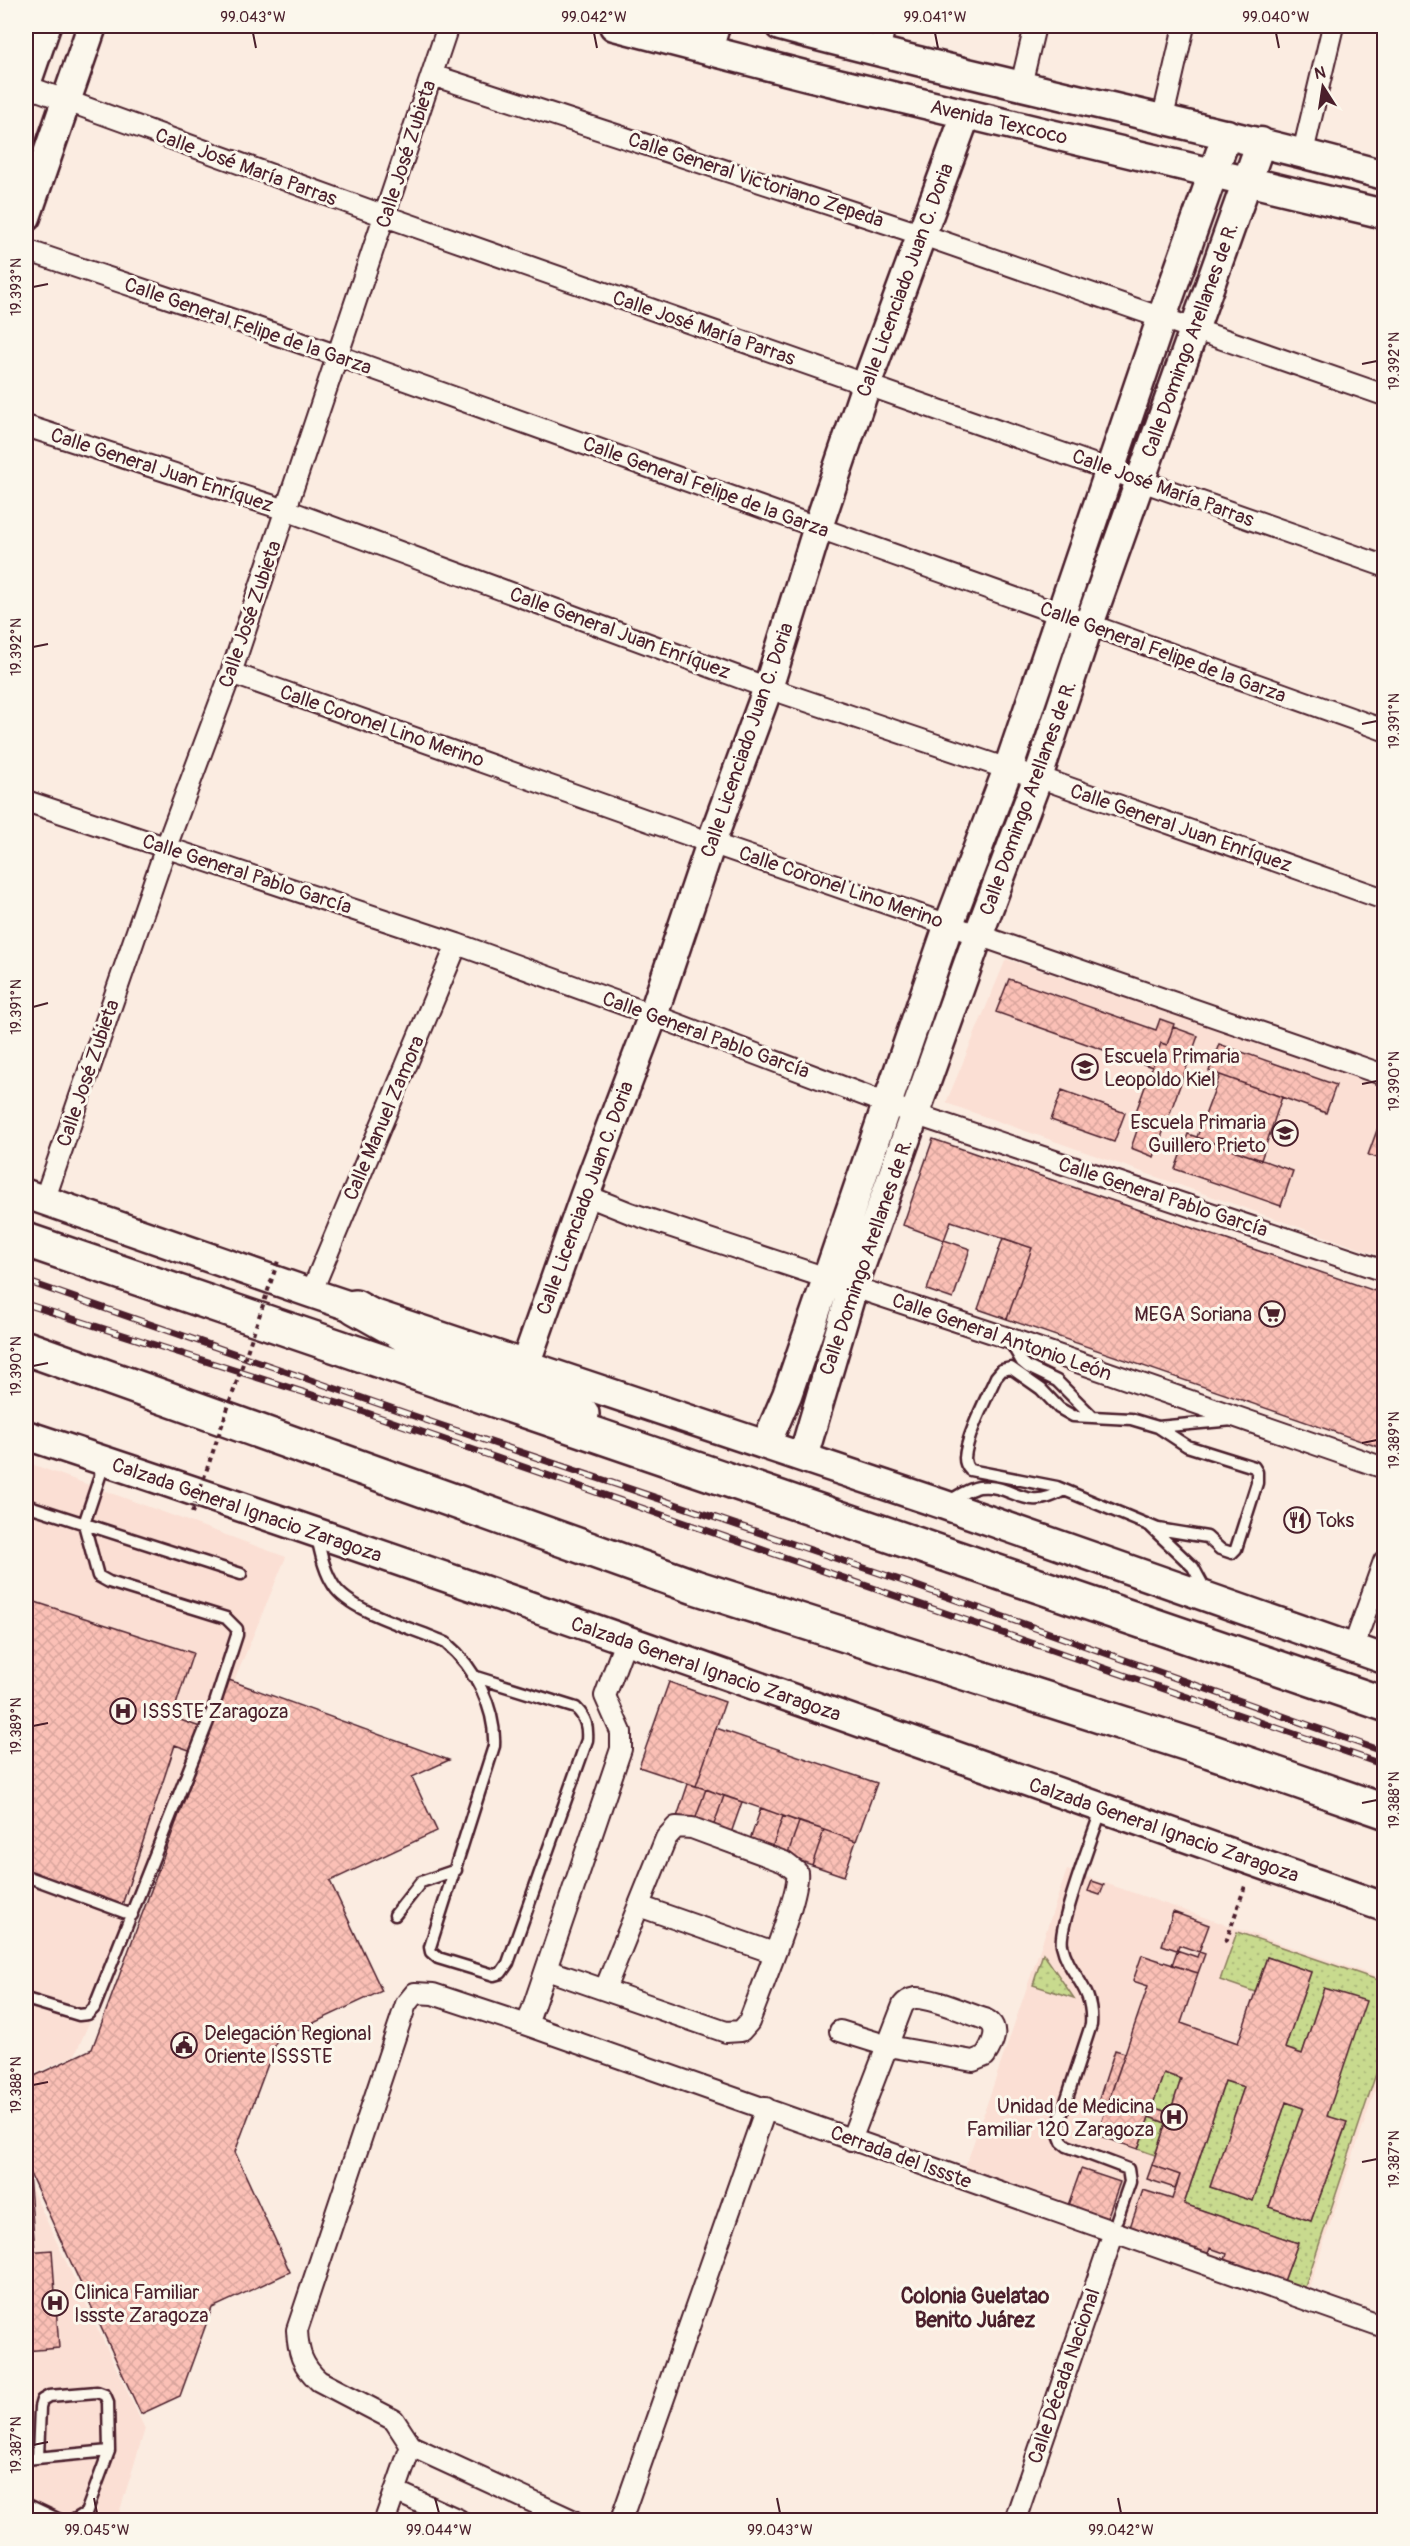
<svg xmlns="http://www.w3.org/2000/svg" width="1410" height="2546" font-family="Pangolin,sans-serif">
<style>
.built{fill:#fbdfd4}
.garden{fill:url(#garden-dots);stroke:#897c5c;stroke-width:1.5}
.building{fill:url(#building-cross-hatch);stroke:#4a1f2b;stroke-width:1.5;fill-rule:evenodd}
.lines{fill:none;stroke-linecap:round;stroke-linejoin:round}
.lane-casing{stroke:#4a1f2b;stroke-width:15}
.street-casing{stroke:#4a1f2b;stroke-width:24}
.secondary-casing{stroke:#4a1f2b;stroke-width:33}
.highway-casing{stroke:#4a1f2b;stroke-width:38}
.path{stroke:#4a1f2b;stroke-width:4;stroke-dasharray:4.5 4.5;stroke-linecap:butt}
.lane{stroke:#fbf7ec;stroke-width:10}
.street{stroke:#fbf7ec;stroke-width:20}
.secondary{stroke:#fbf7ec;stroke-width:28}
.highway{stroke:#fbf7ec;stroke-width:33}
.rail-casing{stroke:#4a1f2b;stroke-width:7}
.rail{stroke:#fbf7ec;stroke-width:4.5;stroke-dasharray:14;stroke-linecap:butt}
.path-bridge{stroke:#4a1f2b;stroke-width:4;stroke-dasharray:4.5 4.5;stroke-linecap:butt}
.ticks{fill:none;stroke:#4a1f2b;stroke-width:2}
.labels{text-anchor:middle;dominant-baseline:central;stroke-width:6;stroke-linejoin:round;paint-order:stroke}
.street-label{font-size:20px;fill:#4a1f2b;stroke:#fbf7ec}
.poi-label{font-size:20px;fill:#4a1f2b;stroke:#fbf7ec;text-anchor:start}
.neighbourhood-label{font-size:21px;font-weight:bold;fill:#4a1f2b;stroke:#fbf7ec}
.neatline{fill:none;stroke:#4a1f2b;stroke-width:2}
.ticks-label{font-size:15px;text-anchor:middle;fill:#4a1f2b}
</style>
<defs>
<pattern id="garden-dots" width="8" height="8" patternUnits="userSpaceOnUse" patternTransform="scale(1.5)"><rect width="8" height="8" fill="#c8da8e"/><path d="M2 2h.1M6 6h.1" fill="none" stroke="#adbb7b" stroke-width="1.8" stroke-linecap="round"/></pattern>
<pattern id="building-cross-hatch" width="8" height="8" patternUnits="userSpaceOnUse" patternTransform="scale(1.5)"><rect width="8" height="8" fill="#fbc0b6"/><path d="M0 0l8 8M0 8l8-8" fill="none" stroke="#d9a59d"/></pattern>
</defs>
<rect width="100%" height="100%" fill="#fbece1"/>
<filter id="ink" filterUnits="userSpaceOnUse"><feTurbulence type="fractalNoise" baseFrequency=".0167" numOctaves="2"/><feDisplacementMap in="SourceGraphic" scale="12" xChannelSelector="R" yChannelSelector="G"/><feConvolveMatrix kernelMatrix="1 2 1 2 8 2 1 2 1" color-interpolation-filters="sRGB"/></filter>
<g filter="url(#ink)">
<path class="built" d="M1006,959L1384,1084V1257L946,1103Z
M26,1462L286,1557L140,1906L75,2055L26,2077Z
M1067,1870L1384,1979V2064L1307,2293L964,2171Z
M26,2177L145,2429L117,2520H26Z"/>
<path class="garden" d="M1237,1932L1384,1982V2050L1304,2290L1283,2284L1298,2243L1184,2204L1225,2081L1244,2087L1210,2187L1253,2200L1286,2102L1303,2108L1269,2207L1311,2221L1347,2123L1327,2116L1324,1988L1302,2054L1285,2048L1311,1972L1267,1957L1255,1992L1220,1980Z
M1043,1953L1074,1998L1033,1985Z
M1164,2073L1181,2079L1170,2113L1152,2107Z
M1149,2117L1166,2123L1155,2155L1138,2149Z"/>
<path class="building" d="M1009,979L1156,1030L1160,1019L1174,1024L1167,1045L1161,1043L1152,1067L996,1012Z
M1173,1027L1198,1036L1154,1157L1131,1148L1141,1119L1134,1117L1161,1043L1167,1045Z
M1219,1044L1336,1085L1326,1113L1209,1071Z
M1220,1075L1282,1097L1261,1160L1197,1137Z
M1062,1090L1125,1113L1114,1142L1051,1120Z
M1380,1122L1384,1123V1160L1368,1155Z
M1188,1134L1293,1171L1281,1206L1175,1169Z
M933,1139L1384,1294V1449L1007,1319L1032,1248L951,1221L944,1240L903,1225Z
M1003,1238L1032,1248L1007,1319L978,1309Z
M944,1240L970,1249L953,1299L927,1290Z
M26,1599L193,1653L172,1717L200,1727L192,1751L175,1745L122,1905L26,1874Z
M229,1680L449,1760L412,1777L437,1831L330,1881L382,1991L277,2040L235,2152L290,2272L212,2308L180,2396L141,2414L26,2165V2080L92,2049Z
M669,1682L725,1702L696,1786L639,1767Z
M716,1728L877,1783L856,1841L696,1786Z
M688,1784L706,1789L694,1823L677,1817Z
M706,1789L724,1796L712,1830L694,1823Z
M724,1796L742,1802L730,1836L712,1830Z
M761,1808L783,1816L771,1851L749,1843Z
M783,1816L799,1822L787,1856L771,1851Z
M799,1822L824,1830L812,1865L787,1856Z
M824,1830L856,1841L844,1876L812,1865Z
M1092,1881L1104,1885L1100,1895L1088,1891Z
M1173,1912L1209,1925L1197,1957L1162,1945Z
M1179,1945L1205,1954L1198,1973L1172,1965Z
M1142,1955L1198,1973L1181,2023L1238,2043L1267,1957L1311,1972L1285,2048L1302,2054L1324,1988L1366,2001L1327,2116L1347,2122L1311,2221L1269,2207L1303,2108L1286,2102L1253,2201L1210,2187L1244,2087L1225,2081L1184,2204L1298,2243L1283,2284L1224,2263L1227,2254L1210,2248L1207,2257L1129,2230L1143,2190L1172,2199L1180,2175L1152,2165L1166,2123L1149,2117L1138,2149L1097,2135L1148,1986L1133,1981ZM1164,2073L1181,2079L1170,2113L1152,2107Z
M1115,2050L1125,2053L1107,2105L1098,2102Z
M1152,2165L1180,2175L1175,2188L1147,2179Z
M1081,2169L1120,2182L1106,2221L1067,2208Z
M26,2174H29L35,2251L26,2252Z
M52,2250L59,2348L26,2351V2252Z"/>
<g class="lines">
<g class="lane-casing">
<path id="lane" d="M1010,1341L1022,1362L1028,1367L1057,1381L1091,1415
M1011,1368L1041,1389L1059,1408L1073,1416L1131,1419L1158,1427L1187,1446L1254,1467L1257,1472V1483L1236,1549L1232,1553L1220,1549L1207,1537L1158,1529L1057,1487L970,1470C967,1467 965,1463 965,1458C966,1437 987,1397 996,1377L1002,1370Z
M1158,1427L1233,1420
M949,1501C958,1496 968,1489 979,1487C1014,1483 1024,1514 1064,1490
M26,1505L241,1574
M1150,1526L1193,1567L1206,1591
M317,1537C321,1554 324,1571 334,1586C351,1613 417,1629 446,1643C475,1667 496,1709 494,1746L430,1947L431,1952L438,1958L494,1975L501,1973L508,1963L587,1740C588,1727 586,1718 576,1708L473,1676
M1102,1808C1094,1832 1058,1926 1062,1945C1069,1977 1094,1985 1091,2025L1057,2129L1062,2142L1067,2146L1128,2169L1130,2182L1117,2219
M26,1876L132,1915
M395,1915L421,1882L456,1870
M26,1999L79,2015L88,2014L94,2008L213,1709L237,1635V1629L226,1618L109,1582L98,1576L84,1524L105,1461
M26,2459L109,2451L108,2402L105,2395L97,2392L49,2396L42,2400L40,2407L38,2457
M26,2504L60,2520
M74,2520L86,2513L109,2451"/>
</g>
<g class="street-casing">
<path id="street" d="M879,51L885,26
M432,75L920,234L1384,395
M1021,85L1035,26
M26,86L385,216L1384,566
M1163,117L1184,26
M1303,152L1333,26
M26,250C131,286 237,320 341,357C690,479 1036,609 1384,730
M26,426L286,510L768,688L1008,769L1038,777L1384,899
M231,673L711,843L1384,1075
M26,801L457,944L653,1015L914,1114L1384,1271
M585,1195L630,1213L1008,1338L1384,1468
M44,1201L166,847L231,673L448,26
M311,1293L457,944
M1353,1648L1384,1561
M639,1906L774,1953
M547,1970L726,2032L741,2031L749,2022C759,1994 801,1894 797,1872L784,1862L692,1828L676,1827L666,1838L605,1989
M527,2025L621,1749V1732L605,1696L625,1642
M840,2031L888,2046L973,2061L985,2056C992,2045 1002,2027 985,2019C969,2014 930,1997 915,1998C909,1999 906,2001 903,2005L851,2140
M411,2446L394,2420L319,2381C302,2366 298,2352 297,2330L406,2004L415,1993L433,1994L527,2025L1384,2327
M411,2446L572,2520
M395,2491L459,2520
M385,2520L411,2446
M621,2520L766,2108
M1015,2520L1114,2232"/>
</g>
<g class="secondary-casing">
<path id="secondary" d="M614,26L808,76L1384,214
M780,26C980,80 1184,120 1384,175
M708,50L715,26
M26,84L46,26
M26,217L92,26
M26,1194L311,1293L942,1504L1384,1659
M525,1365L585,1195L653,1015L711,843L768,688L818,527L866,385L966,114
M26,1435C481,1585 932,1749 1384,1907
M766,1444L787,1395L949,924L1008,769L1162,317L1227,134
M803,1457L853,1287L978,936L1038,777L1088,627L1261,142"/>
</g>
<g class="highway-casing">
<path id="highway" d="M26,1240L1384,1704
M355,1307L437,1353L526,1385L582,1414
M26,1348L695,1587L1210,1751L1384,1811"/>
</g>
<path class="path" d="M1226,1942L1246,1883"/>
<use href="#lane" class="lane"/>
<use href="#street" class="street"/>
<use href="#secondary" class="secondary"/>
<use href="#highway" class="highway"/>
<g class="rail-casing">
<path id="rail" d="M26,1281L437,1424L897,1579L1384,1752
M26,1304L347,1406L1384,1765"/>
</g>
<use href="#rail" class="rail"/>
<path class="path-bridge" d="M192,1513L279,1258"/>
</g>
</g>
<path class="ticks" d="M253,33L256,48M594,33L597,48M935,33L938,48M1276,33L1279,48M33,287L48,284M1362,364L1377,361M33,647L48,644M1362,724L1377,721M33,1007L48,1003M1362,1084L1377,1081M33,1366L48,1363M1362,1443L1377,1440M33,1726L48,1723M1362,1803L1377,1800M33,2085L48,2082M1362,2162L1377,2159M33,2445L48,2442M94,2498L97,2513M435,2498L439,2513M777,2498L780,2513M1118,2498L1121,2513"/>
<defs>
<g id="school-ring" transform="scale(1.35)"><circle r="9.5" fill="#fbf7ec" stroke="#4a1f2b" stroke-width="1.5"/><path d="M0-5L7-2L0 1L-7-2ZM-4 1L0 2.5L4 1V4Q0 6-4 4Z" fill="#4a1f2b"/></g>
<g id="supermarket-ring" transform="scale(1.35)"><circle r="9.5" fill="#fbf7ec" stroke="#4a1f2b" stroke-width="1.5"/><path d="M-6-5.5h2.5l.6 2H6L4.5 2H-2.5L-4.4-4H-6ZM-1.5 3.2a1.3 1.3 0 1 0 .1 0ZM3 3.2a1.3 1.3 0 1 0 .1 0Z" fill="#4a1f2b"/></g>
<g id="restaurant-ring" transform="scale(1.35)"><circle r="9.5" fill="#fbf7ec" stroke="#4a1f2b" stroke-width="1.5"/><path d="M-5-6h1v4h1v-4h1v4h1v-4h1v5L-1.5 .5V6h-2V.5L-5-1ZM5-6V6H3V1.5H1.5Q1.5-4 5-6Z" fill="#4a1f2b"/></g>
<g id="hospital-ring" transform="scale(1.35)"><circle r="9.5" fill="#fbf7ec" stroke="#4a1f2b" stroke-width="1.5"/><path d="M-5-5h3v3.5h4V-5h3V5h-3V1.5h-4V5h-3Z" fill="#4a1f2b"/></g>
<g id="civic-ring" transform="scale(1.35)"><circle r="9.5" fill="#fbf7ec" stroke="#4a1f2b" stroke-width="1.5"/><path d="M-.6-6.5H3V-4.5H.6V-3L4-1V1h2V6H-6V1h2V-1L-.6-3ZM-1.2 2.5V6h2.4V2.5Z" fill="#4a1f2b"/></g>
</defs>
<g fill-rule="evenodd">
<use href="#school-ring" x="1085" y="1067"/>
<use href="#school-ring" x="1285" y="1133"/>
<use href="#supermarket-ring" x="1272" y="1314"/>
<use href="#restaurant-ring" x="1297" y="1520"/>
<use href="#hospital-ring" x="123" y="1711"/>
<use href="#civic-ring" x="184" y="2045"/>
<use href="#hospital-ring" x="1174" y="2117"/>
<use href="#hospital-ring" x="55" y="2303"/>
</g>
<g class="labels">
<g class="street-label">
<text transform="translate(999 122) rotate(13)">Avenida Texcoco</text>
<text transform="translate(406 154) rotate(-72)">Calle José Zubieta</text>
<text transform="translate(246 167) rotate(20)">Calle José María Parras</text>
<text transform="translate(756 180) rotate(18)">Calle General Victoriano Zepeda</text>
<text transform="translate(905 280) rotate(-70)">Calle Licenciado Juan C. Doria</text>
<text transform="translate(248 326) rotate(19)">Calle General Felipe de la Garza</text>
<text transform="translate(704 328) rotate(19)">Calle José María Parras</text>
<text transform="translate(1190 340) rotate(-70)">Calle Domingo Arellanes de R.</text>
<text transform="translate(162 470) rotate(18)">Calle General Juan Enríquez</text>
<text transform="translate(706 487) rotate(20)">Calle General Felipe de la Garza</text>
<text transform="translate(1163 488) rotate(20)">Calle José María Parras</text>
<text transform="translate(250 614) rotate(-71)">Calle José Zubieta</text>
<text transform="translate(620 633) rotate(20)">Calle General Juan Enríquez</text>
<text transform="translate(1163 652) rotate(20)">Calle General Felipe de la Garza</text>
<text transform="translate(382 726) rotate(19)">Calle Coronel Lino Merino</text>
<text transform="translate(747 740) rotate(-71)">Calle Licenciado Juan C. Doria</text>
<text transform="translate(1028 798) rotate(-70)">Calle Domingo Arellanes de R.</text>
<text transform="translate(1181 828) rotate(19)">Calle General Juan Enríquez</text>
<text transform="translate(247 874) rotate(18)">Calle General Pablo García</text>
<text transform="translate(841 887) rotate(19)">Calle Coronel Lino Merino</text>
<text transform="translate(706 1035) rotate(20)">Calle General Pablo García</text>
<text transform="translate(88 1073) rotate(-71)">Calle José Zubieta</text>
<text transform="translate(384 1118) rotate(-67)">Calle Manuel Zamora</text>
<text transform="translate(1163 1197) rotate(18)">Calle General Pablo García</text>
<text transform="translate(585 1198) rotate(-70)">Calle Licenciado Juan C. Doria</text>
<text transform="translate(866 1257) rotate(-71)">Calle Domingo Arellanes de R.</text>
<text transform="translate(1002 1337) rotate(19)">Calle General Antonio León</text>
<text transform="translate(247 1510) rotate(19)">Calzada General Ignacio Zaragoza</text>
<text transform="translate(706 1669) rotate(19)">Calzada General Ignacio Zaragoza</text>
<text transform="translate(1164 1830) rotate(19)">Calzada General Ignacio Zaragoza</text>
<text transform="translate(901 2157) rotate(20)">Cerrada del Issste</text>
<text transform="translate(1064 2376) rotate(-71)">Calle Década Nacional</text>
</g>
<g class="poi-label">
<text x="1104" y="1056">Escuela Primaria<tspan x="1104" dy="23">Leopoldo Kiel</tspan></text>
<text x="1266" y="1122" text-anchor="end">Escuela Primaria<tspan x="1266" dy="23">Guillero Prieto</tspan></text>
<text x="1252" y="1314" text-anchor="end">MEGA Soriana</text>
<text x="1316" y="1520">Toks</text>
<text x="142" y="1711">ISSSTE Zaragoza</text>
<text x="204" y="2033">Delegación Regional<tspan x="204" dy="23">Oriente ISSSTE</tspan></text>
<text x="1154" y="2106" text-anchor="end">Unidad de Medicina<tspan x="1154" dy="23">Familiar 120 Zaragoza</tspan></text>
<text x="74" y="2292">Clinica Familiar<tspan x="74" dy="23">Issste Zaragoza</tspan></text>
</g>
<g class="neighbourhood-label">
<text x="975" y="2296">Colonia Guelatao<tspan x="975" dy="24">Benito Juárez</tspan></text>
</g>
</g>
<rect width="1410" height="2546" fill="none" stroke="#fbf7ec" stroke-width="66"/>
<g transform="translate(1323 87) rotate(348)" stroke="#fbf7ec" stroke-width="4.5" paint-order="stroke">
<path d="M0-4.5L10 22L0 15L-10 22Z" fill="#4a1f2b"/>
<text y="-9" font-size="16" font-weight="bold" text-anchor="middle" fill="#4a1f2b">N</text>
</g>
<rect x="33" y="33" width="1344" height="2480" class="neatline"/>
<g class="ticks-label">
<text x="253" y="22">99.043°W</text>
<text x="594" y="22">99.042°W</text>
<text x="935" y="22">99.041°W</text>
<text x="1276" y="22">99.040°W</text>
<text transform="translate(16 287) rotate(-90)" y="5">19.393°N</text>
<text transform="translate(1394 361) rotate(-90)" y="5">19.392°N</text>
<text transform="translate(16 647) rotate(-90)" y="5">19.392°N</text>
<text transform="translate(1394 721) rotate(-90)" y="5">19.391°N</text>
<text transform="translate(16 1007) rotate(-90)" y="5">19.391°N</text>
<text transform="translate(1394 1081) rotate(-90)" y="5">19.390°N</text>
<text transform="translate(16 1366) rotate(-90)" y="5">19.390°N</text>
<text transform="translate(1394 1440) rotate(-90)" y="5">19.389°N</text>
<text transform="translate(16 1726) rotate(-90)" y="5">19.389°N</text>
<text transform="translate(1394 1800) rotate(-90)" y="5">19.388°N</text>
<text transform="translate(16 2085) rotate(-90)" y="5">19.388°N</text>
<text transform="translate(1394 2159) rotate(-90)" y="5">19.387°N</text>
<text transform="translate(16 2445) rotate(-90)" y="5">19.387°N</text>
<text x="97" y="2535">99.045°W</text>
<text x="439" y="2535">99.044°W</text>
<text x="780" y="2535">99.043°W</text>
<text x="1121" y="2535">99.042°W</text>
</g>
</svg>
